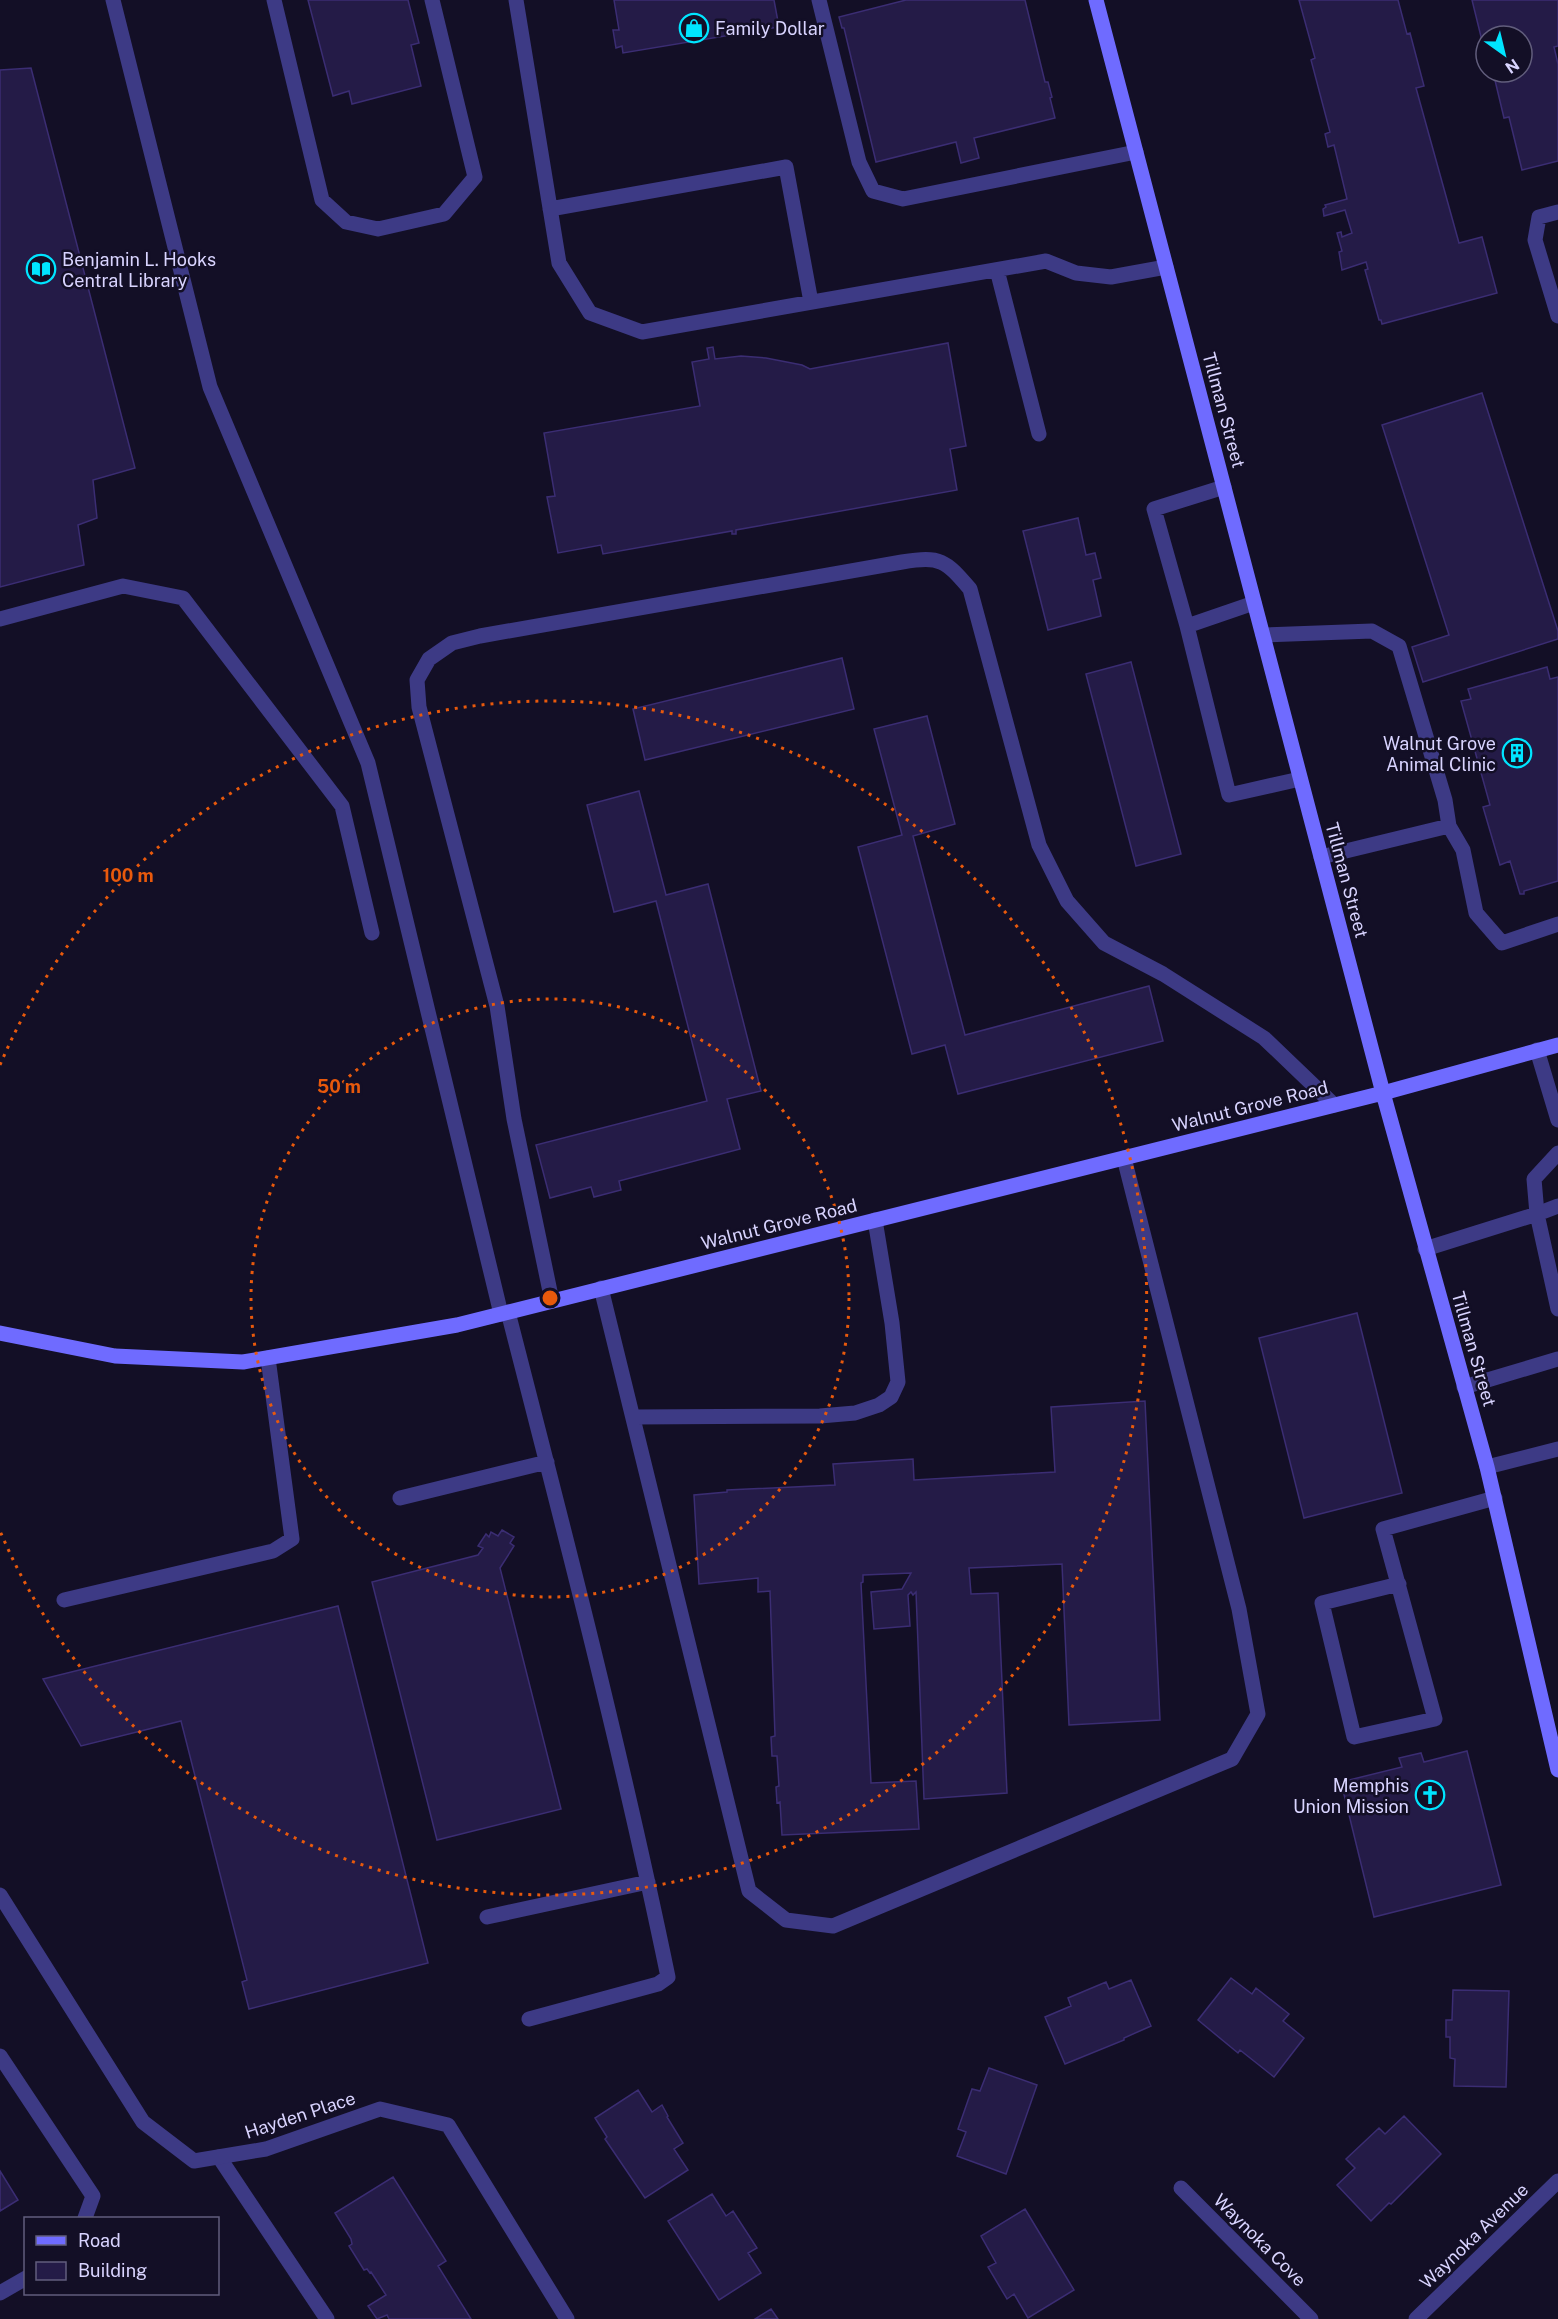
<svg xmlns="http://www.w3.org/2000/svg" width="1558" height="2319" font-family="'Public Sans',sans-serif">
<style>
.building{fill:#241b47;stroke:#3b2d73;stroke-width:1.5}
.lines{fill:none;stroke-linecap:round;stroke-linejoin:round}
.service{stroke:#3d3a85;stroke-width:15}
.minor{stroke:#3d3a85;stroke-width:15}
.secondary{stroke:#6f6bff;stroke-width:15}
.ring{fill:none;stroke:#e8590c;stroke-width:3;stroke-dasharray:3 6}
.labels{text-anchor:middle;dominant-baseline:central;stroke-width:5;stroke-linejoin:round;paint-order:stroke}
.poi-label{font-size:18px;fill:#d9d4ff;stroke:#130f26;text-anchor:start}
.street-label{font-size:18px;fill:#d9d4ff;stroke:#130f26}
.centre{fill:#e8590c;stroke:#130f26;stroke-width:3}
.ring-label{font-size:18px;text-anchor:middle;font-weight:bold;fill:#e8590c;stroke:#130f26;stroke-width:5;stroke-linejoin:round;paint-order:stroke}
</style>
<rect width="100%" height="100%" fill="#130f26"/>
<path class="building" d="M308,0H408L419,43L411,45L421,86L352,104L349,91L333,96Z
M614,0H774L779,27L623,53L622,46L616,48L613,30H619Z
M906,0H1025L1045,82H1048L1052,97L1050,98L1055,118L974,138L979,158L961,163L956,142L876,162L844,28H842L839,17Z
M1299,0H1398L1407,34L1410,33L1424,86L1416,88L1459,243L1482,237L1497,293L1382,324L1381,320H1379L1365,270L1368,269L1366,262L1342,270L1339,252L1342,251L1337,233L1341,232L1342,237L1352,233L1345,210L1324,216L1323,209L1326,207L1325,205L1347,199L1334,145L1328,147L1325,134L1330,132L1311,60L1315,58Z
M1472,0H1558V46L1554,47L1558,64V161L1522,170L1509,117L1504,118L1493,72H1522V36H1486V57Z
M31,68L135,468L93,480L97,518L78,525L84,565L0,587V70Z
M948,343L966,446L950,449L957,490L736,530V534H732V531L603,554L601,545L558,553L547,497L555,496L544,433L700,406L692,362L709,359L707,348L713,347L715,359L741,356L766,358L802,365L810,369Z
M1482,393L1558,631V639L1423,682L1412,647L1449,635L1382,425Z
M1078,518L1086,555L1095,553L1101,578L1093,580L1101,616L1048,630L1023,531Z
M842,658L854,709L645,760L633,709Z
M1131,662L1181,854L1136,866L1086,674Z
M1547,667L1550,679L1558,677V881L1524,891V894H1520L1510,861L1500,865L1483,807L1490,805L1461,701L1471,699L1468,689Z
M927,716L955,824L913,836L965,1035L1149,986L1163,1041L958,1094L945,1045L912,1054L858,847L902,835L874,729Z
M639,791L666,895L708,884L761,1091L727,1099L740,1149L619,1181L621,1190L594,1197L591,1187L550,1198L536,1145L707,1101L656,901L614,912L587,805Z
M1357,1313L1402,1493L1304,1518L1259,1338Z
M1145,1401L1160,1720L1069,1725L1062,1564L969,1568L971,1594L998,1593L1007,1793L924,1799L916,1592L913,1595L911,1592L908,1595L910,1626L874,1629L871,1592L902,1589L911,1573L863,1575V1582L861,1583L871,1783L916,1781L919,1829L782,1835L780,1802L777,1803L776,1787L779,1786L777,1756H772L771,1737L775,1736L770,1591L758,1592V1578L699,1584L694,1495L727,1492V1490L835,1485L833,1464L913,1459L914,1480L1055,1472L1051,1407Z
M502,1530L514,1537L510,1543L514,1546L500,1568L561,1809L437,1840L372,1582L478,1555L483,1548L478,1546L486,1534L489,1537L491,1532L498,1536Z
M338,1606L428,1963L249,2009L242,1982L247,1980L181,1721L81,1746L43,1679Z
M1467,1751L1501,1885L1374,1917L1341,1782L1402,1767L1399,1758L1421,1753L1424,1762Z
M1231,1978L1252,1994L1256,1988L1289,2014L1283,2021L1304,2038L1274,2077L1240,2050L1238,2053L1198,2020Z
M1131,1980L1151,2026L1124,2038V2040L1065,2064L1045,2017L1071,2006L1068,1998L1106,1982L1109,1989Z
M1453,1990L1509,1991L1506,2087L1454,2086L1455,2059L1450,2058V2037H1446V2020H1452Z
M989,2068L1037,2085L1006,2174L957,2156L966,2132L958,2129L972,2089L980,2091Z
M638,2090L652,2112L662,2105L668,2116L667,2117L683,2143L674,2149L688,2170L645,2198L605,2139L607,2137L595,2118Z
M1404,2116L1441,2154L1391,2204L1389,2203L1371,2221L1337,2185L1355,2168L1346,2159L1379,2128L1385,2134Z
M0,2171L18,2200L0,2211Z
M393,2177L446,2261L438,2266L471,2319H389L387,2315L377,2319L368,2306L386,2295L371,2272L370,2273L367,2269L364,2270L349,2246L352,2244L351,2239L335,2213Z
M712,2194L726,2216L733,2211L757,2248L748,2253L761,2273L719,2300L668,2221Z
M1025,2209L1074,2290L1028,2318L1014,2294L1007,2299L988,2267L996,2263L981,2236Z
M771,2309L778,2319H755Z"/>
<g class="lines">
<path class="service" d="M113,0L210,387L368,763L501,1314
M274,0L322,200L346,222L378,229L444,214L475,177L432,0
M516,0L559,263L590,313L642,332L1046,261L1076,273L1111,277L1166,267
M819,0L859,162L873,191L903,199L1136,152
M550,209L786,167L811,302
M1558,212L1539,217L1535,240L1558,316
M997,270L1039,434
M1254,603L1187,626L1229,795L1300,779
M0,619L123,586L183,598L342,806L372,933
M1187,626L1154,509L1224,487
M1263,635L1372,631L1399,646L1445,800L1449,826L1463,850L1476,913L1502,943L1558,924
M1321,857L1449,826
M1537,1050L1558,1120
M1558,1153L1534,1179L1537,1214L1558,1309
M1425,1249L1537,1214L1558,1206
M601,1288L749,1891L786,1920L833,1926L1232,1759L1258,1714L1239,1609L1124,1158
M552,1301L514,1119L497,1006L419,707L417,680L429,659L452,643L480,636L902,562C941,556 945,560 970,589L1039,845L1067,901L1104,943L1163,974L1264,1038L1334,1105
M508,1312C565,1533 622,1754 668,1977L658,1984L529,2019
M1464,1387L1558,1359
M633,1417L820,1416L855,1413L879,1405L891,1397L898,1382L892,1323L875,1220
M400,1498L547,1462
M1399,1584L1322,1603L1354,1737L1435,1719L1383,1529L1495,1498
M64,1600L273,1551L292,1539L268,1358
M487,1917L648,1882
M0,2056L93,2196L85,2218
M219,2157L327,2319
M0,2293L26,2278"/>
<path class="minor" d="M1487,1467L1558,1449
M0,1895L143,2122L194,2161L266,2149L380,2109L448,2125L567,2319
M1181,2188L1311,2319
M1416,2319L1558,2181"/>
<path class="secondary" d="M1096,0L1383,1093L1487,1467L1558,1770
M0,1333L115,1356L243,1362L457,1325L1383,1093L1558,1045"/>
</g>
<g class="ring">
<circle cx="550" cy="1298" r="299"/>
<path d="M0 1065A597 597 0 1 1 0 1531"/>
</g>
<defs>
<g id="shop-ring" transform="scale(1.5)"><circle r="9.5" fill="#130f26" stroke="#00e5ff" stroke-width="1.5"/><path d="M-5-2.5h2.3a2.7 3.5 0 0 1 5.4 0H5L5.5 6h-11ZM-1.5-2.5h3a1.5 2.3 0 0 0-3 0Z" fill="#00e5ff"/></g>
<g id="library-ring" transform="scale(1.5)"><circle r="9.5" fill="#130f26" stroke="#00e5ff" stroke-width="1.5"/><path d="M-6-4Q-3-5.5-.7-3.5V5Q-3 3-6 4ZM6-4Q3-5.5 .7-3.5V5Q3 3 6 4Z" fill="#00e5ff"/></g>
<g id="building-ring" transform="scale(1.5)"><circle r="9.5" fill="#130f26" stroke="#00e5ff" stroke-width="1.5"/><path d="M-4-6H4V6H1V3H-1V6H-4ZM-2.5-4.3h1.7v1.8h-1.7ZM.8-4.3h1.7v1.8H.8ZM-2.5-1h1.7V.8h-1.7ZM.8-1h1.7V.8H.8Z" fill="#00e5ff"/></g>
<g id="church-ring" transform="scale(1.5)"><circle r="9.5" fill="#130f26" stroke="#00e5ff" stroke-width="1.5"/><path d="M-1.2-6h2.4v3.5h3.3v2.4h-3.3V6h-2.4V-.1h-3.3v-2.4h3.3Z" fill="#00e5ff"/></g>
</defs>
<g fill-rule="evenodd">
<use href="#shop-ring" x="694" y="28"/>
<use href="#library-ring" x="41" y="269"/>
<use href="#building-ring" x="1517" y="753"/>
<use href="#church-ring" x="1430" y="1795"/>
</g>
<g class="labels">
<g class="poi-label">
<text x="715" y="28">Family Dollar</text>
<text x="62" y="259">Benjamin L. Hooks<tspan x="62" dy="21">Central Library</tspan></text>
<text x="1496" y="743" text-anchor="end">Walnut Grove<tspan x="1496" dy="21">Animal Clinic</tspan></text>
<text x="1409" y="1785" text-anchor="end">Memphis<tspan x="1409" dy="21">Union Mission</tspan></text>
</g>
<g class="street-label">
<text transform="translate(1224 410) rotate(75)">Tillman Street</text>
<text transform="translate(1347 880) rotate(75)">Tillman Street</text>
<text transform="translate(1250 1106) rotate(-14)">Walnut Grove Road</text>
<text transform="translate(779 1224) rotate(-14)">Walnut Grove Road</text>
<text transform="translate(1474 1349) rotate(74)">Tillman Street</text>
<text transform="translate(300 2115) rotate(-18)">Hayden Place</text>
<text transform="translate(1474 2236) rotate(-44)">Waynoka Avenue</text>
<text transform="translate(1260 2240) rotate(45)">Waynoka Cove</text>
</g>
</g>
<circle cx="550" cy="1298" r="9" class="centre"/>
<g class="ring-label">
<text x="128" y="882">100 m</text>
<text x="339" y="1093">50 m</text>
</g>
<rect x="24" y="2217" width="195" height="78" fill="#130f26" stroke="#625e7d" stroke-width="1.5"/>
<rect x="36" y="2236" width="30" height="9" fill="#6f6bff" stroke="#625e7d" stroke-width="1.5"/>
<text x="78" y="2247" font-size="18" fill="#d9d4ff">Road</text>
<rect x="36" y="2262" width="30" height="18" fill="#241b47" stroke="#625e7d" stroke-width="1.5"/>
<text x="78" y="2277" font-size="18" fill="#d9d4ff">Building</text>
<g transform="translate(1504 54) rotate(146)"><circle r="28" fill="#130f26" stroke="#625e7d" stroke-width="1.5"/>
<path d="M0-4.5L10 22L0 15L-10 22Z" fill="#00e5ff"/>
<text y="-9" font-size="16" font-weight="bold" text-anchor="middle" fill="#d9d4ff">N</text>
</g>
</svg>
